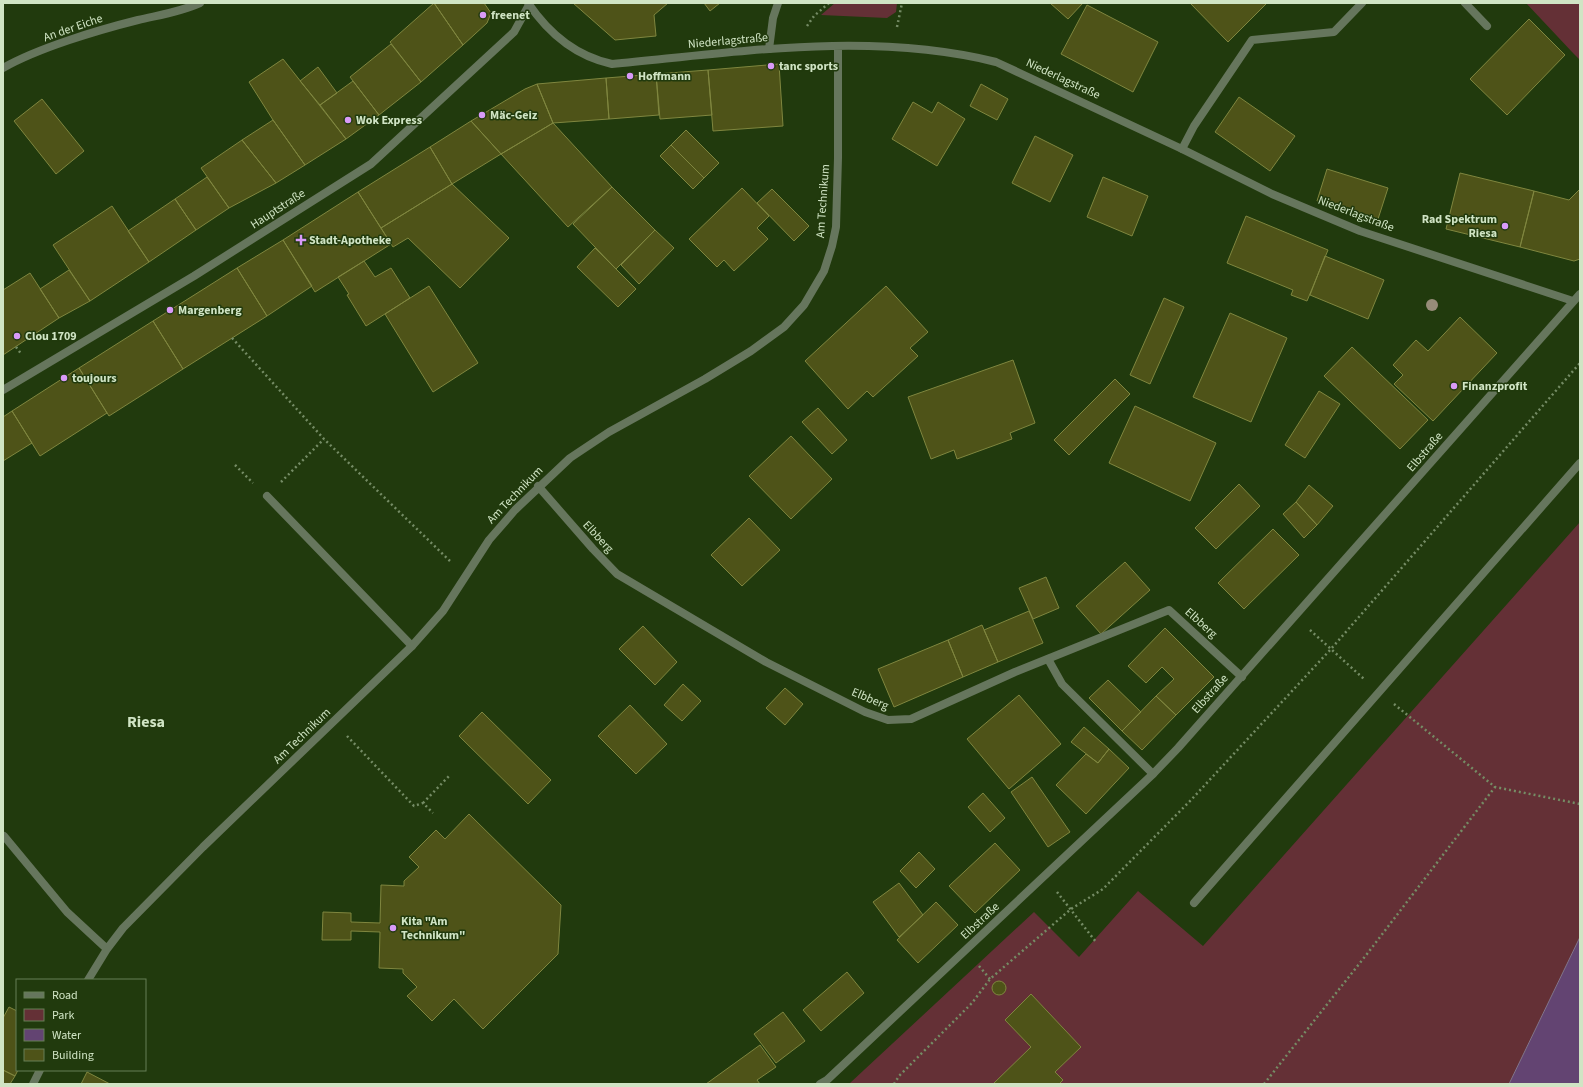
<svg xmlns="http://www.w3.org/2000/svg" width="1583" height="1087" font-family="'Source Sans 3',sans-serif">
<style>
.green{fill:#643036}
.water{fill:#634472;stroke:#84748b}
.building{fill:#4e5318;stroke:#7f863f}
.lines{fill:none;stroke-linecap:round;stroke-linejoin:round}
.path{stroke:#758c65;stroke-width:2.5;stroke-dasharray:2 3;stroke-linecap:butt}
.lane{stroke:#66765d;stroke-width:8}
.street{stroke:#66765d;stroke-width:8}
.tree{fill:#978c79}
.poi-dot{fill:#d99af8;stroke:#213a0d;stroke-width:1.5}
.labels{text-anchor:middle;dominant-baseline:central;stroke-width:3;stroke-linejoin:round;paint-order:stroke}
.poi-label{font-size:12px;font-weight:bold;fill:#d0e4c4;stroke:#213a0d;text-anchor:start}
.street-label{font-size:12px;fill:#d0e4c4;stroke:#213a0d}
.district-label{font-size:16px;font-weight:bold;fill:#d0e4c4;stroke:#213a0d}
</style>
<rect width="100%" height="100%" fill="#213a0d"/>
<path class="green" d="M835,3H897L896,12L887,18L821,15Z
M1526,3H1580V60L1573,53Z
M1580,522V937L1509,1084L850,1083L1034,912L1079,957L1138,891L1203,946Z"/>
<path class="water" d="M1580,937V1084H1509Z"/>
<path class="building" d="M434,3H484L491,13L487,23L463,45Z
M434,3L463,45L421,82L390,42Z
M573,3H668L654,15L656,36L615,40Z
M704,3H720L710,11Z
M1050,3H1083L1068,19Z
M1190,3H1267L1228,42Z
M1087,5L1158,42L1133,92L1061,54Z
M1529,19L1565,55L1507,115L1470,79Z
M391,44L421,82L379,115L350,77Z
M283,59L346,139L305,165L273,120L249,82Z
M779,64L783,126L713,131L708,70Z
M318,67L337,93L320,105L300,81Z
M708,70L712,115L660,119L656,74Z
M656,74L659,115L609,119L606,78Z
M606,78L609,119L553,123L537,84Z
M353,81L379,115L346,139L320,105Z
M537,84L553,123L501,154L471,121L525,89Z
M981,84L1008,99L997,120L970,106Z
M1239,97L1295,136L1270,171L1215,132Z
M42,99L84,151L56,174L14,121Z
M913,102L932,113L938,102L965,119L937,166L892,139Z
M273,120L305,165L276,183L242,140Z
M471,121L501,154L452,184L430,147Z
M553,123L612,187L568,227L501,154Z
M686,130L719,163L704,178L671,145Z
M1035,136L1073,155L1050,202L1012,183Z
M242,140L276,183L229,208L201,168Z
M671,145L704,178L693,189L660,156Z
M430,147L452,184L381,228L358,192Z
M1327,169L1388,188L1378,219L1317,201Z
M1460,173L1534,191L1520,247L1446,229Z
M207,177L229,208L196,230L175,199Z
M1103,177L1148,196L1132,236L1087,217Z
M452,184L509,238L460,288L408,238L393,247L381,228Z
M612,187L655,230L616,269L573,224Z
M742,188L769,216L757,228L768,239L734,271L724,260L717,267L689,239Z
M772,189L809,226L794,241L757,203Z
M1580,189V259L1574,261L1520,247L1534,191L1569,200Z
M358,192L391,244L315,292L283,240Z
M175,199L196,230L149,262L128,231Z
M112,206L149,262L90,301L53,245Z
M1246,216L1328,250L1307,301L1291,295L1293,290L1227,263Z
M655,230L674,248L639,284L621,265Z
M283,240L312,286L267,316L237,268Z
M595,248L636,289L618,307L577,267Z
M1325,256L1384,280L1368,319L1310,295Z
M364,261L375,277L391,268L410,298L366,326L347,295L349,294L338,277Z
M237,268L267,316L183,369L153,321Z
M69,270L90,301L59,318L40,289Z
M30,273L59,318L3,355V290Z
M429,286L478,363L433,392L385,314Z
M886,286L928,332L910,348L918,356L873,397L867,391L848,409L805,361Z
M1164,298L1184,307L1150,384L1130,375Z
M1230,313L1287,338L1251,422L1193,397Z
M1460,317L1497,353L1433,421L1394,384L1403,375L1393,365L1416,340L1428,351Z
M153,321L183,369L109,416L79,368Z
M1352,347L1428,420L1400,449L1324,376Z
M1013,360L1035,423L1010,433L1012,439L957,459L954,450L931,459L908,397Z
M79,368L107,413L40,456L12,411Z
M1115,379L1130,394L1069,455L1054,440Z
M1319,391L1340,404L1305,458L1285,445Z
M1135,406L1216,443L1190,501L1109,463Z
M818,408L847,440L832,454L802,422Z
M12,411L32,443L3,461V417Z
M791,436L832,479L791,519L749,476Z
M1239,484L1260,506L1216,549L1195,528Z
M1309,485L1333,506L1317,525L1296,502Z
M1296,502L1317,525L1304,538L1283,514Z
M749,518L780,550L742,586L711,555Z
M1273,529L1299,555L1244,609L1218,583Z
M1125,562L1150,590L1101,634L1076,606Z
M1046,577L1059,608L1033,619L1019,588Z
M1029,611L1043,643L998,662L984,630Z
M982,625L998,662L963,677L948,640Z
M643,626L677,662L655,685L619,649Z
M1165,628L1214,677L1176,715L1156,696L1174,679L1162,667L1146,683L1128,666Z
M948,640L963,677L894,707L878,669Z
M1108,680L1141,712L1122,731L1089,698Z
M683,684L701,701L682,721L664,705Z
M785,688L803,704L785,725L766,708Z
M1019,695L1061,744L1009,789L967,739Z
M1156,696L1176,715L1142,750L1122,731Z
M630,705L667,744L636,774L598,736Z
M482,712L551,780L528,804L459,736Z
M1084,727L1109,749L1098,763L1071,742Z
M1109,749L1129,768L1086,814L1056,785L1086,754L1098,763Z
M1032,777L1070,832L1048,847L1011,792Z
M983,793L1005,818L990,832L968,807Z
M469,814L561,905L558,954L483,1029L454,999L432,1021L407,996L417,987L403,973V969L379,968L380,932L351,931V940H322L323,912L351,913V922L380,923L381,885L404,886V881L419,867L409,857L436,830L445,839Z
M995,843L1020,870L975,913L949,886Z
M919,852L935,869L916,888L900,871Z
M899,883L923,915L899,937L873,902Z
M936,902L958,925L918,963L897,940Z
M847,972L864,993L821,1031L803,1010Z
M992 988a7 7 0 1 1 14 0a7 7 0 1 1-14 0Z
M1031,994L1081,1047L1055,1072L1063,1080L1059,1084H993L1031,1047L1005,1020Z
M9,1007L17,1011L18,1070L15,1076L3,1070V1018Z
M783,1012L805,1041L776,1063L754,1034Z
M760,1045L776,1067L757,1080L760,1084H706Z
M3,1070L15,1076L10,1084H3Z
M87,1072L110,1084H81Z"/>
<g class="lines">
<path class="path" d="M807,26L814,16L829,3
M897,27L902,3
M232,338L324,439L451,562
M16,347L22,355
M235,465L253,483
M281,482L324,439
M1310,630L1364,679
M1394,704L1495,787L1580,804
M347,736L414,806L423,803L433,813
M423,803L450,775
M1057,892L1096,942
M979,966L990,979
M894,1084L899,1076L972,1003L990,979L1071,909L1103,889L1191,800L1331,649L1580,363
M1264,1084L1367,954L1495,787"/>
<path class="lane" d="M1465,3L1487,26
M769,49L773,18L778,3
M1182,149L1194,126L1252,40L1334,32L1362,3
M267,496L412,646
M1048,659L1062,684L1153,774
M1194,903L1580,463"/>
<path class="street" d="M528,3C549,34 575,56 612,64C739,52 871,31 996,62L1182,149L1272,194L1360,231L1573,301
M3,68C38,48 98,30 138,20C159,15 180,12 200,3
M3,390L194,276L371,164L514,32L530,3
M538,486L593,549L617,574L766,662L865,712L888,720L911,719L1015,672L1169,610L1242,677
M4,836L67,912L107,949
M88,980L107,949L123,928L203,847L412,646L443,611L489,540L515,510L570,458L609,432L705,379L751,351L784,327L804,305L824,271L832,246L836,227L838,158V46
M33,1084L40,1070
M820,1084L827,1080L1153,774L1178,748L1580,294"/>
</g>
<circle class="tree" cx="1432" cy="305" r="6"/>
<g class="poi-dot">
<circle cx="483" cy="15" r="4"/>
<circle cx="771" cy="66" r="4"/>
<circle cx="630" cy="76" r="4"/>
<circle cx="482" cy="115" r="4"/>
<circle cx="348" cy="120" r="4"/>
<circle cx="1505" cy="226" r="4"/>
<path d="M299 234h4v4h4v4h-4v4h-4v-4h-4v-4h4z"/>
<circle cx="170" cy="310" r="4"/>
<circle cx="17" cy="336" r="4"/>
<circle cx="64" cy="378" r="4"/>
<circle cx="1454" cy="386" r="4"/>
<circle cx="393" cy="928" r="4"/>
</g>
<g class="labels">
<g class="poi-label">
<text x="491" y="15">freenet</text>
<text x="779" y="66">tanc sports</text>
<text x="638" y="76">Hoffmann</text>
<text x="490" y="115">Mäc-Geiz</text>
<text x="356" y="120">Wok Express</text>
<text x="1497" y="219" text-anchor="end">Rad Spektrum<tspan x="1497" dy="14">Riesa</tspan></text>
<text x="309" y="240">Stadt-Apotheke</text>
<text x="178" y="310">Margenberg</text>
<text x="25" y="336">Clou 1709</text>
<text x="72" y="378">toujours</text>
<text x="1462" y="386">Finanzprofit</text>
<text x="401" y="921">Kita "Am<tspan x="401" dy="14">Technikum"</tspan></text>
</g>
<g class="street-label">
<text transform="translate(73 28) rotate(-19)">An der Eiche</text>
<text transform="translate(728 41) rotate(-5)">Niederlagstraße</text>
<text transform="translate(1063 79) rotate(25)">Niederlagstraße</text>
<text transform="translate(823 201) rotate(-86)">Am Technikum</text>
<text transform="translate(278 209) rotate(-33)">Hauptstraße</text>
<text transform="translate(1356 214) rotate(21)">Niederlagstraße</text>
<text transform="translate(1425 452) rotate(-49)">Elbstraße</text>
<text transform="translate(515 495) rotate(-46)">Am Technikum</text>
<text transform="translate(598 537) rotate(47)">Elbberg</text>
<text transform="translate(1201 623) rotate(42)">Elbberg</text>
<text transform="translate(1210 694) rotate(-48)">Elbstraße</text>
<text transform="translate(870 699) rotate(23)">Elbberg</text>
<text transform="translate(302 736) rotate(-44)">Am Technikum</text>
<text transform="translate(980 921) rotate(-43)">Elbstraße</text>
</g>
<g class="district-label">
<text x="146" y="722">Riesa</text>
</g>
</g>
<rect width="1583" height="1087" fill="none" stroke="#d0e4c4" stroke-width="8"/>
<rect x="16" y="979" width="130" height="92" fill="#213a0d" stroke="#677e56"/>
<rect x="24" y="992" width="20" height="6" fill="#66765d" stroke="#677e56"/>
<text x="52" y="999" font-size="12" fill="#d0e4c4">Road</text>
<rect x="24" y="1009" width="20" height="12" fill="#643036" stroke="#677e56"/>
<text x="52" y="1019" font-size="12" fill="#d0e4c4">Park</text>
<rect x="24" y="1029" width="20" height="12" fill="#634472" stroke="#677e56"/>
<text x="52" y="1039" font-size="12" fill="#d0e4c4">Water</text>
<rect x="24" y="1049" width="20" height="12" fill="#4e5318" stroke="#677e56"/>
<text x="52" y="1059" font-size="12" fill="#d0e4c4">Building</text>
</svg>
